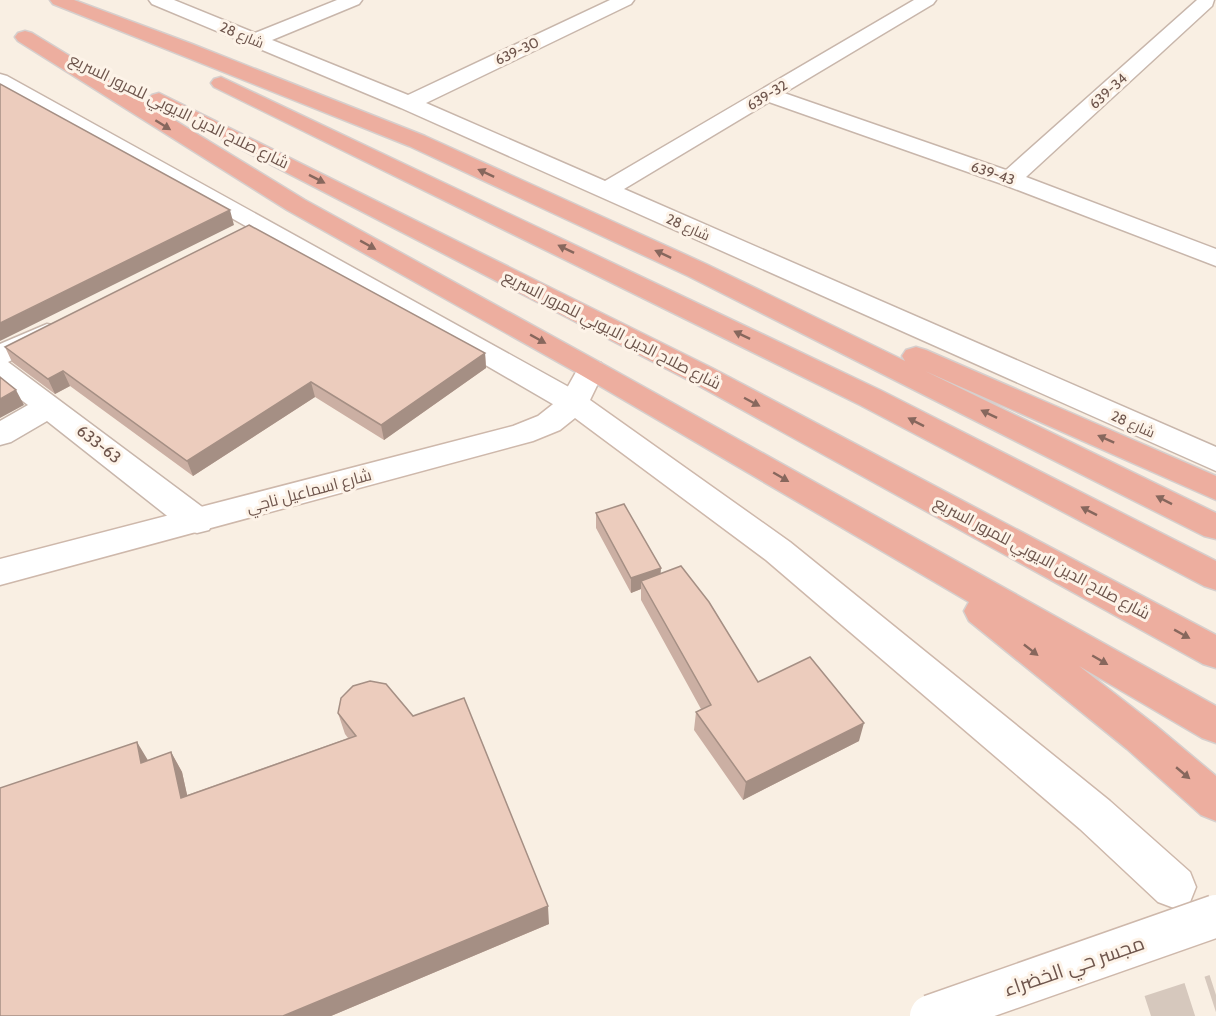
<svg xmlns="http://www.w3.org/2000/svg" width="1216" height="1016" font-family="Cabin,Cairo,sans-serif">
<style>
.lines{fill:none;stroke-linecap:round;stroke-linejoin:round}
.street-tunnel{stroke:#d6c8bd;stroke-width:42;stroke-dasharray:42 21;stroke-linecap:butt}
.street-casing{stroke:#c8b6ab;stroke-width:3}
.secondary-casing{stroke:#ceb8ab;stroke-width:3}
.highway-casing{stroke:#d6cfcd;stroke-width:3}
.street{fill:#fff;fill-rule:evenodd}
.secondary{fill:#fff;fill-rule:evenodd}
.highway{fill:#edae9f;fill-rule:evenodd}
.secondary-bridge-casing{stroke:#ceb8ab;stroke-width:45;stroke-linecap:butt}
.secondary-bridge{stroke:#fff;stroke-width:42}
.wall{fill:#cbafa3}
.shaded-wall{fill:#a58f84}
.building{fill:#ecccbd;stroke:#a58f84;stroke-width:1.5}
.oneway{fill:#87675d}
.labels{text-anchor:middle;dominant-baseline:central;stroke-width:6;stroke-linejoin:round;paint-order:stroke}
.far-street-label{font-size:14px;fill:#6e554c;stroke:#fdf3e8}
.street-label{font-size:16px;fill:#6e554c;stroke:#fdf3e8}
.near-street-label{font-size:20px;fill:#6e554c;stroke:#fdf3e8}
</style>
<rect width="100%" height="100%" fill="#f9efe3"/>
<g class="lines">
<path class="street-tunnel" d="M1151,1016L1216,995"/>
<g class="street-casing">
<path id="street" d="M149,0H174L255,33L337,0H362L359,4L272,40L408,95L610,0H634L631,4L426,103L605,181L914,0H936L933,4L784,93L1006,170L1197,0H1214L1212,6L1026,177L1216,249V266L1002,184L769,102L624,189L1216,447V471L401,108L152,4Z
M0,74L7,76L585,396L589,403L585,410L574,413L563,410L251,229L0,88Z
M47,324L57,326L61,332L57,338L8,362L209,512L214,521L209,530L197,533L185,530L47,421L11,442L0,445V421L28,405L0,384V344Z"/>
</g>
<g class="secondary-casing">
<path id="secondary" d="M591,360L601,363L605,369L590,400L790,542L1110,801L1190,872L1196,887L1190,902L1174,908L1158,902L1080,829L766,560L575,418L560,430L533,441L0,585V559L513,426L538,416L562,397L581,363Z"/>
</g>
<g class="highway-casing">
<path id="highway" d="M50,0H74L192,44L425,136L706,264L905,361L902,356L906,350L916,347L926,350L1216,476V500L925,371L1216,513V539L1204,536L688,276L409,146L53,4Z
M25,31L32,33L305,200L601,363L1216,706V743L1202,738L1079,666L1155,725L1216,776V821L1201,815L1127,749L969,621L964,611L969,602L581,375L287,210L18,41L15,37L18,33Z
M221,77L882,391L1216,561V590L1204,586L860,405L214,87L211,83L214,79Z
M159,93L712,368L1216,635V668L1203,664L692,382L152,103L148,99L152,95Z"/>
</g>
<use href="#street" class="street"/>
<use href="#secondary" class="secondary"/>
<use href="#highway" class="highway"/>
<g class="secondary-bridge-casing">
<path id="secondary-bridge" d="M931,1016L1216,916"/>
</g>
<use href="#secondary-bridge" class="secondary-bridge"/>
</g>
<path class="wall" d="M5,347L485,353L486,368L384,440L315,397L193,476L70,386L55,394L12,362Z
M596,513L661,574L758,682L859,741L743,800L694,730L696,712L701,709L641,600V589L631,593L596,528Z
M338,713L549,924L331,1016L148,760L171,752L182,772L187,795L348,738L345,734Z"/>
<path class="shaded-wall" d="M230,210L234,225L0,341V323Z
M485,353L486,368L384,440L381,425Z
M63,371L70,386L55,394L48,379Z
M311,382L315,397L193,476L187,461Z
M16,390L24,405L0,418V399Z
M661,568L660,583L641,581V589L631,593V578Z
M864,723L859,741L743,800L746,782Z
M137,742L149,762L141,763Z
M171,752L182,772L192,817L181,798Z
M548,906L549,924L331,1016H283Z"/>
<path class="building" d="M0,84L230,210L0,323Z
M249,225L485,353L381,425L311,382L187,461L63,371L48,379L5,347Z
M0,377L16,390L0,399Z
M624,504L661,568L631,578L596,513Z
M681,566L709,602L758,682L810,657L864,723L746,782L696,712L711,705L641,581Z
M370,681L386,684L413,716L464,698L548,906L283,1016H0V788L137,742L141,763L171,752L181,798L356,736L338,713L341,698L353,686Z"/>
<defs><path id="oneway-solid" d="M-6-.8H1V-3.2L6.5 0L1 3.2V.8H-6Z" transform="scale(1.5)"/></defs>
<g class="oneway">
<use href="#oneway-solid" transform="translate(163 125) rotate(32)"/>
<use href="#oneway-solid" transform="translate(486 173) rotate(-155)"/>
<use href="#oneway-solid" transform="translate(317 179) rotate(27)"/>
<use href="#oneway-solid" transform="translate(368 245) rotate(29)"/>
<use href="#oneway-solid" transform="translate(566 249) rotate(-154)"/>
<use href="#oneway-solid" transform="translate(663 254) rotate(-155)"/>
<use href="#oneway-solid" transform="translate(742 335) rotate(-154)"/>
<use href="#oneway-solid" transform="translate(538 339) rotate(29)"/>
<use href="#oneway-solid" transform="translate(752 402) rotate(28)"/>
<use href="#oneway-solid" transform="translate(989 414) rotate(-154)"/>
<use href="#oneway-solid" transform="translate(916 422) rotate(-153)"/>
<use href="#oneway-solid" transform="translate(1106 439) rotate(-156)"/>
<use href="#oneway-solid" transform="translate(781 477) rotate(30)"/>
<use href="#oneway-solid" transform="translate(1164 500) rotate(-153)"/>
<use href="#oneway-solid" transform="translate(1089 511) rotate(-153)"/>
<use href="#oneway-solid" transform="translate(1182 634) rotate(29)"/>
<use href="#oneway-solid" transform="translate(1031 650) rotate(38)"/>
<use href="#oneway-solid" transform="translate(1100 660) rotate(30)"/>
<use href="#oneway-solid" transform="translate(1183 773) rotate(40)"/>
</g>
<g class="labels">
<g class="far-street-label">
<text transform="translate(242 35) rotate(23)">شارع 28</text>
<text transform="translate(517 51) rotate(-25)">639-30</text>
<text transform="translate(1108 91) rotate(-42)">639-34</text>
<text transform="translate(767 95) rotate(-31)">639-32</text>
<text transform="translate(993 173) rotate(19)">639-43</text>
<text transform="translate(688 227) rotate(24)">شارع 28</text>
<text transform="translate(1133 424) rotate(24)">شارع 28</text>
</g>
<g class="street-label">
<text transform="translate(179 111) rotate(26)">شارع صلاح الدين الايوبي للمرور السريع</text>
<text transform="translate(612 330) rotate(27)">شارع صلاح الدين الايوبي للمرور السريع</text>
<text transform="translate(99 444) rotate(38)">633-63</text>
<text transform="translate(309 491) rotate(-15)">شارع اسماعيل ناجي</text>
<text transform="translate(1042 558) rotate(28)">شارع صلاح الدين الايوبي للمرور السريع</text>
</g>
<g class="near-street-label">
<text transform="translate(1074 966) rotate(-19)">مجسر حي الخضراء</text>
</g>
</g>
</svg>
